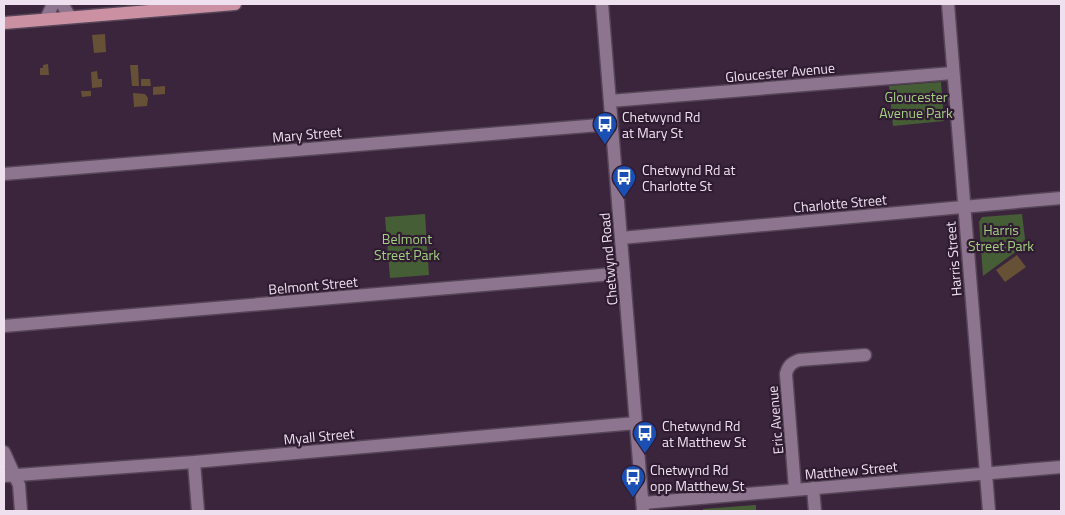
<svg xmlns="http://www.w3.org/2000/svg" width="1065" height="515" font-family="'Titillium Web',sans-serif">
<style>
.green{fill:#465e35}
.building{fill:#665036}
.lines{fill:none;stroke-linecap:round;stroke-linejoin:round}
.minor-casing{stroke:#564558;stroke-width:15}
.major-casing{stroke:#564558;stroke-width:15}
.minor{stroke:#8e758f;stroke-width:12}
.major{stroke:#cb91a3;stroke-width:12}
.labels{text-anchor:middle;dominant-baseline:central;stroke-width:4.5;stroke-linejoin:round;paint-order:stroke}
.street-label{font-size:14px;fill:#eee0ef;stroke:#301c32}
.park-label{font-size:14px;fill:#a1d07f;stroke:#301c32}
.poi-label{font-size:14px;fill:#eee0ef;stroke:#301c32;text-anchor:start}
</style>
<rect width="100%" height="100%" fill="#3b253c"/>
<path class="green" d="M941,82L944,121L893,126L889,86Z
M425,214L429,275L390,278L385,217Z
M1022,214L1025,239L1018,250L983,276L979,222L982,217Z
M756,505V511H703V509Z"/>
<path class="building" d="M105,34L106,52L94,53L92,35Z
M48,64L49,75H40V68H43V65Z
M130,65H138L139,86H132Z
M97,71L98,79H102V87L92,88L91,72Z
M141,79H150L151,86H141Z
M165,86V94L153,95V87Z
M81,91H91V96L82,97Z
M133,93L145,94L148,98L147,106L134,107Z
M1017,255L1026,267L1005,282L996,270Z"/>
<g class="lines">
<g class="minor-casing">
<path id="minor" d="M62,4L70,17
M602,4L643,511
M948,4L989,511
M46,19L53,4
M610,101L953,73
M4,174L612,124
M621,238L1061,198
M4,326L624,273
M4,452L19,485L21,511
M194,462L198,511
M4,476L194,462L636,423
M813,488L815,511
M795,489L786,374C788,366 791,363 799,360L865,355
M643,503L1061,467"/>
</g>
<g class="major-casing">
<path id="major" d="M4,23L235,4"/>
</g>
<use href="#minor" class="minor"/>
<use href="#major" class="major"/>
</g>
<defs>
<g id="bus-pin" transform="scale(1.25)"><path d="M0 17L-7.5 6A9.5 9.5 0 1 1 7.5 6Z" fill="#1a4fb4" stroke="#301c32"/><path d="M-5-6H5V4H4V6H2V4H-2V6H-4V4H-5ZM-3.5-4V0h7V-4ZM-3.5 1.2v1.5H-2V1.2ZM2 1.2v1.5H3.5V1.2Z" fill="#fff"/></g>
</defs>
<g fill-rule="evenodd">
<use href="#bus-pin" x="605" y="124"/>
<use href="#bus-pin" x="624" y="177"/>
<use href="#bus-pin" x="645" y="433"/>
<use href="#bus-pin" x="633" y="477"/>
</g>
<g class="labels">
<g class="street-label">
<text transform="translate(780 72) rotate(-5)">Gloucester Avenue</text>
<text transform="translate(307 134) rotate(-5)">Mary Street</text>
<text transform="translate(840 203) rotate(-5)">Charlotte Street</text>
<text transform="translate(608 259) rotate(-95)">Chetwynd Road</text>
<text transform="translate(953 259) rotate(-95)">Harris Street</text>
<text transform="translate(313 285) rotate(-5)">Belmont Street</text>
<text transform="translate(775 420) rotate(-95)">Eric Avenue</text>
<text transform="translate(319 436) rotate(-5)">Myall Street</text>
<text transform="translate(851 470) rotate(-5)">Matthew Street</text>
</g>
<g class="park-label">
<text x="916" y="96">Gloucester<tspan x="916" dy="16">Avenue Park</tspan></text>
<text x="1001" y="229">Harris<tspan x="1001" dy="16">Street Park</tspan></text>
<text x="407" y="238">Belmont<tspan x="407" dy="16">Street Park</tspan></text>
</g>
<g class="poi-label">
<text x="622" y="116">Chetwynd Rd<tspan x="622" dy="16">at Mary St</tspan></text>
<text x="642" y="169">Chetwynd Rd at<tspan x="642" dy="16">Charlotte St</tspan></text>
<text x="662" y="425">Chetwynd Rd<tspan x="662" dy="16">at Matthew St</tspan></text>
<text x="650" y="469">Chetwynd Rd<tspan x="650" dy="16">opp Matthew St</tspan></text>
</g>
</g>
<rect width="1065" height="515" fill="none" stroke="#eee0ef" stroke-width="10"/>
</svg>
